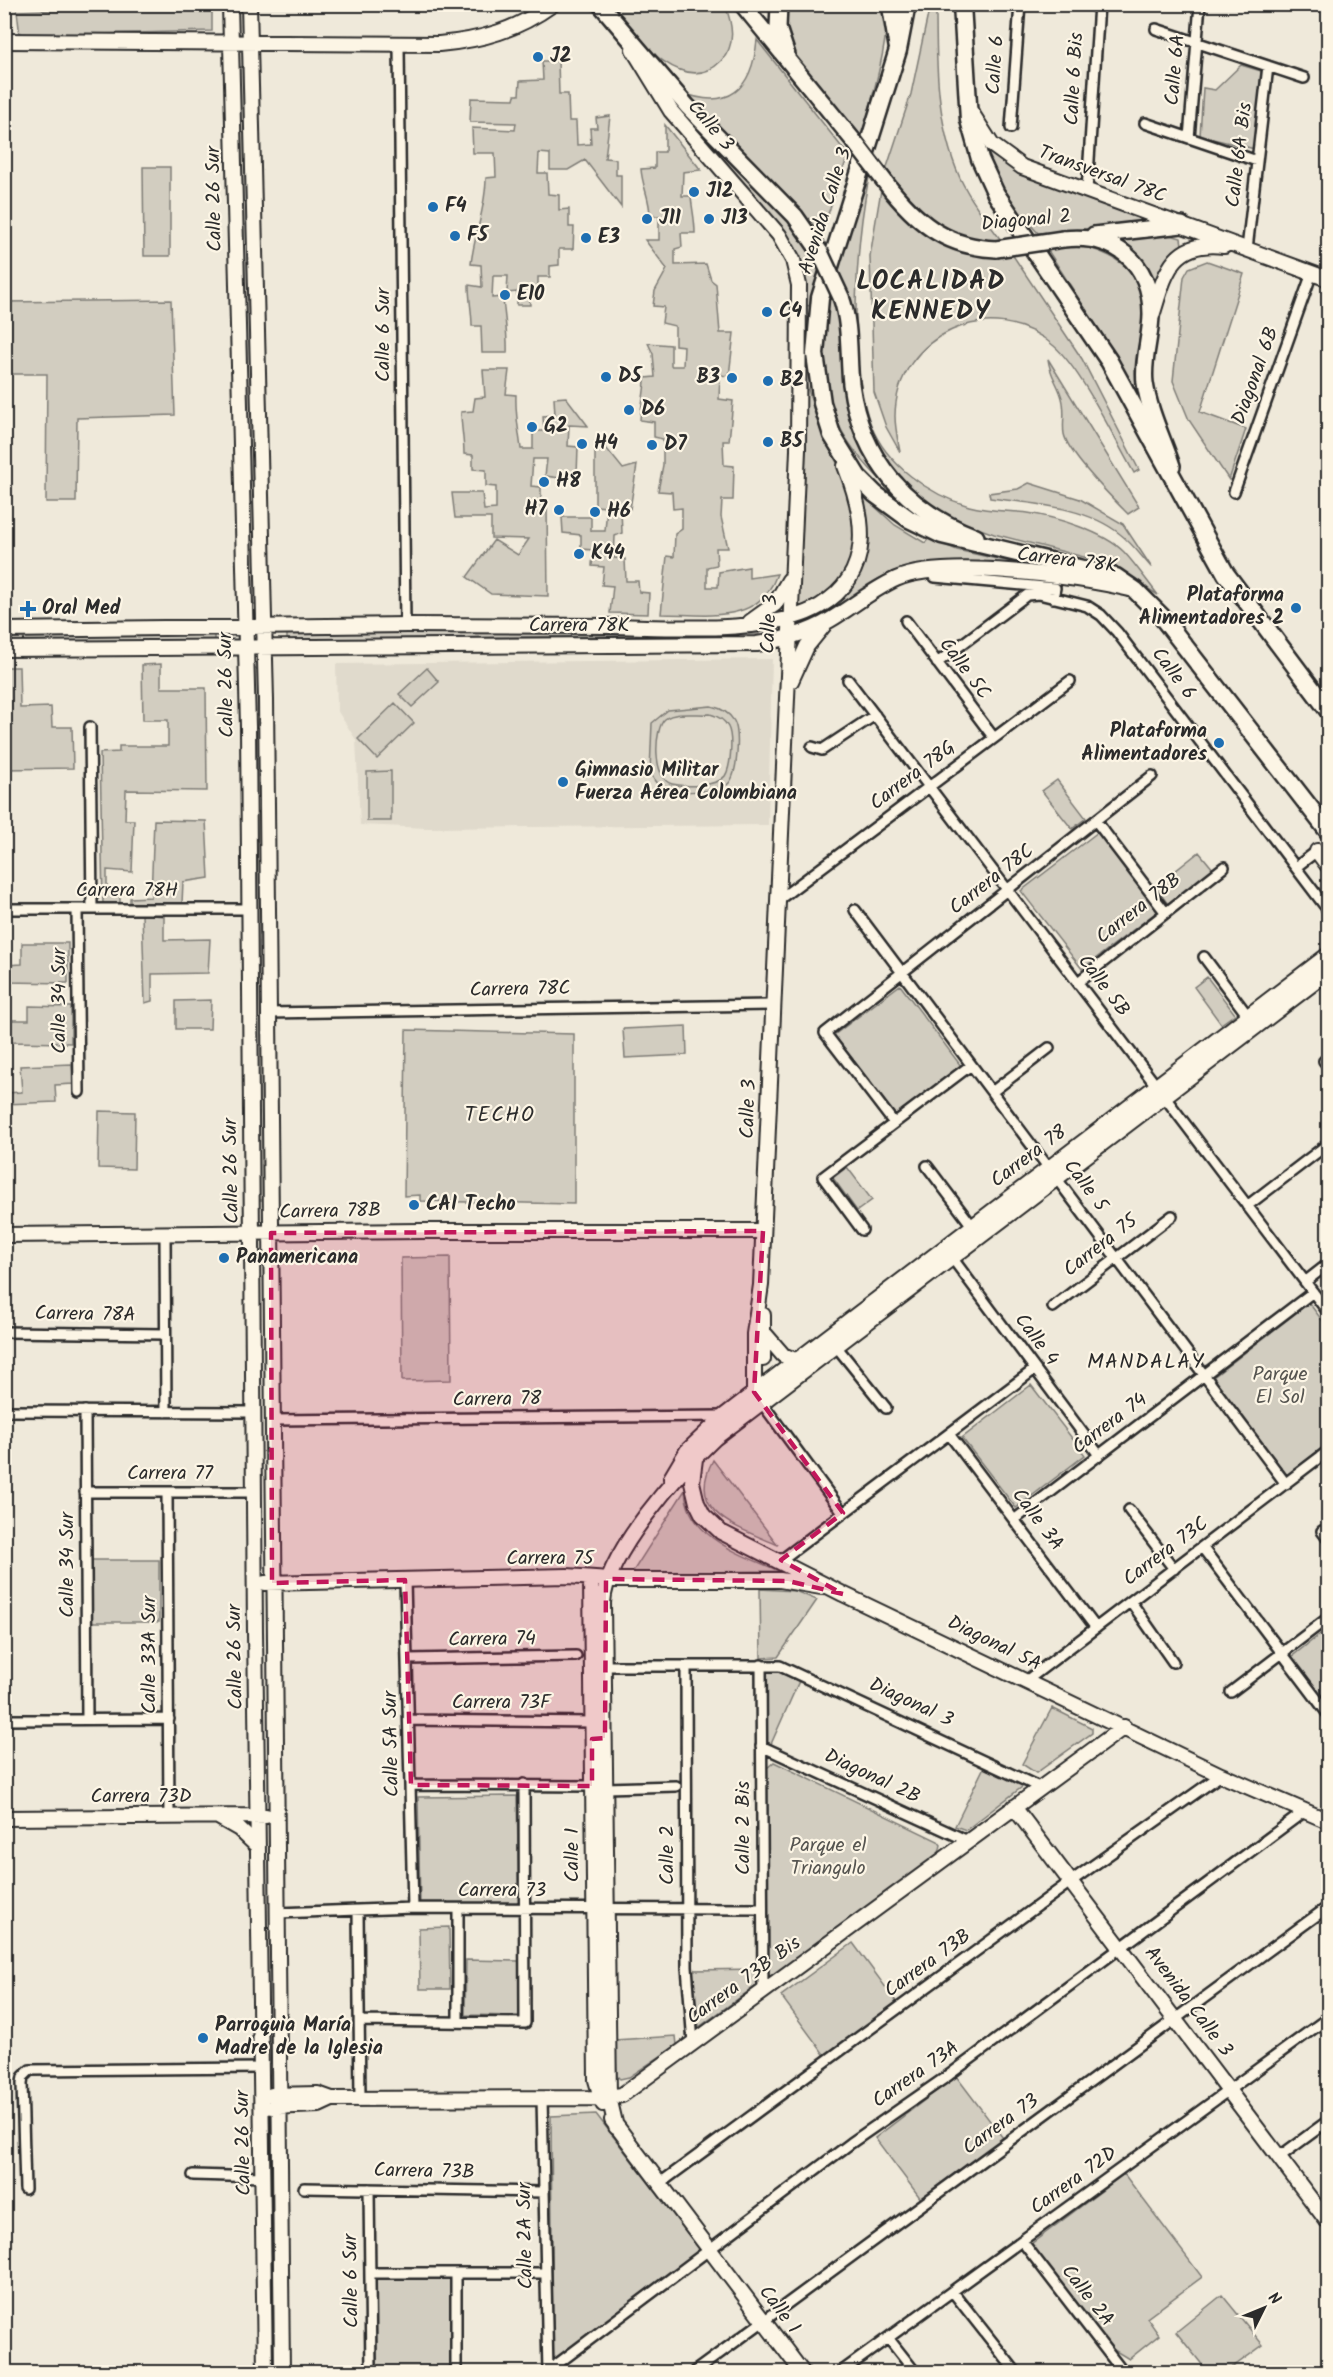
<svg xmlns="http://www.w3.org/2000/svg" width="1333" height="2377" font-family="Kalam,sans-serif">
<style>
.built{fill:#e0dacc}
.green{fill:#d2cdc0;stroke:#7e7c76;stroke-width:1.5;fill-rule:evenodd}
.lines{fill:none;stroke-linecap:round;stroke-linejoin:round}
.street-casing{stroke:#2b2b2b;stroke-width:14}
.secondary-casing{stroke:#2b2b2b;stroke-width:18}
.primary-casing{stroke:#2b2b2b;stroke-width:20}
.highway-casing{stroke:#2b2b2b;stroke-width:21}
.street{stroke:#fcf5e5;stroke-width:9}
.secondary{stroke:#fcf5e5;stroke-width:14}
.primary{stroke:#fcf5e5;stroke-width:15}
.highway{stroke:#fcf5e5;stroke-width:16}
.primary-bridge-casing{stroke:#2b2b2b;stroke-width:20;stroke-linecap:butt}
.primary-bridge{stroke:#fcf5e5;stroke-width:15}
.marked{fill:#c2185b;fill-opacity:0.2;stroke:#c2185b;stroke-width:4.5;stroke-dasharray:12 8;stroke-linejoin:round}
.poi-dot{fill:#1f6fb2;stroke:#fcf5e5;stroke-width:2}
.labels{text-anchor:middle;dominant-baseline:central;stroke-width:4.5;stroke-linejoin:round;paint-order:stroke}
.poi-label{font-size:20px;font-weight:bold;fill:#2b2b2b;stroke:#fcf5e5;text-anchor:start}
.street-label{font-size:20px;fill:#2b2b2b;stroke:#fcf5e5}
.park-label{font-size:20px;fill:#555450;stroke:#fcf5e5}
.neighbourhood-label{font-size:21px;letter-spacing:1.5px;fill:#2b2b2b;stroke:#fcf5e5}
.district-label{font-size:26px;font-weight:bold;letter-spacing:1.5px;fill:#2b2b2b;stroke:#fcf5e5}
</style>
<rect width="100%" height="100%" fill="#efe9da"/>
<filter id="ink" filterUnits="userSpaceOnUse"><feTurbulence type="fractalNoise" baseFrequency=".0167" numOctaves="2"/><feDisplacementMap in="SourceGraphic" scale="12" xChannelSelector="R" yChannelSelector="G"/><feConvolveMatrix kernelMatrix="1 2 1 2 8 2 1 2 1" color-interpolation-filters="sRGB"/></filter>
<g filter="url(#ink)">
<path class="built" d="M772,659L768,825L428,828L360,825L356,740L337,710L336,664Z"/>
<path class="green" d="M78,4L212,5V31L20,36L17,11L78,9Z
M608,5H725C732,23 737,45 721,61C683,100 632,33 608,5Z
M783,5H884C895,25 868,111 862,137C831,100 779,57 783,5Z
M930,5H936C936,62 936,124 960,178C971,201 986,220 1001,240C941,244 921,213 886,170L911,94Z
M757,40L848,155L819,241L680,92C729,111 752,90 757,40Z
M542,61H558L559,94H568L569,121H576L577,145L591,144L590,128H597L596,118L610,116L605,158L616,159V175H621V207L585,160L568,170H550V154L539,153L538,173H547L548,194L559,195V210L569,209V227H574L573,249H559V265L550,266V277H538V293L529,295L530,305H517V292L507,293L508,276H493L492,298L503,297C504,316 508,333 507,353H482L481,326H472C472,312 469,300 469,285L482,287L481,265L471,264C474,235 486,208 486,178L496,177L495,153H473L472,128L515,130L516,123L470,122L471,98L514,99L515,95H519L520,81L543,80Z
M1241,65L1261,71L1255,149L1200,136L1203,88L1215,90Z
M237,67H243L257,604H250Z
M669,97C701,129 815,231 819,270C820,280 813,296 810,306L804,305L801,266L789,240Z
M665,125L701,170L683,172L682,196H691C692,209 695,219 695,233H681L682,247L675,249V265L706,264L711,280L716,284L720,333H734L729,376L720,375L719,399L733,401L729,441H723L724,465L734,466L733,500H722L721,517L728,548H716L717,565L707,567V587H718L719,572L749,567V578L777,574C759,626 705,614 661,614L667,556L674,557L675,534L682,529V508L673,509L672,492L658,491L663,465V439L654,437V422L640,420C641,405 645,393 645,378L655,377L653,354L648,343L671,345V366H683L684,346L675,345V326L662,323L664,307L653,306L655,291L667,269L645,240H659V216H650C650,198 642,186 641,169L655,168V152H665Z
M984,141L999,159L1018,172L1159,223L1038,233C1013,206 993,177 984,141Z
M143,167H170V256H144Z
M869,177C856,242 847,363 871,425C886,464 929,495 969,506C988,511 1009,511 1028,513C1056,517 1104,532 1124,552C1136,565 1147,581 1158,595L1107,563L994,534L945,516L901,482L883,457L871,436L860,405L836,270Z
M881,190C924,240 945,256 1012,254L1082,359L1139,470L1134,473C1115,440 1081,369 1054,346C993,292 896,334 895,416C895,428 898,441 900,452L886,427L874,392L870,256Z
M1170,235L1181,238L1182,245L1168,258L1155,295L1145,262L1116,240Z
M1077,246C1109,250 1147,272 1144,309C1143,332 1134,354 1136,377C1137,395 1146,413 1152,430L1122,366L1047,249Z
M1207,261L1244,274L1200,412L1246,429L1229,480L1189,420L1173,381L1184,277L1189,268Z
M831,293L841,320L848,397L901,499C879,479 858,459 843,433C821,394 820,336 831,293Z
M171,300L175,415L77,418L76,502H46L47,374H5V302Z
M1048,359L1139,507L1128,514C1113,499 1068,454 1064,434C1062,423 1066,412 1062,398C1058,383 1050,376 1048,359Z
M483,370H509L506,394L516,395C515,414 519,431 521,449H533V431H544L543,416L555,415L554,398L566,397L588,426L569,425L568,446L578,447L577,475H569L568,479L545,476L547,459H533L531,486L541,487V500L547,507L548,596L491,594L467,577L494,540L518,555L529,539L491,538V518H455L452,493H482L484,510L496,509V487L486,486V470L473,469V455L464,454C464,439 461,427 461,412L473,411L475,398L485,397Z
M805,378C810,395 814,414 821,431C827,447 837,461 844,476C849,490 857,510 858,525C861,565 829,599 794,612Z
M598,438L623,469L637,465L630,509H621L622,533L615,536L614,558L625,559L626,581H638L639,592L649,593L648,614L610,613L613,586L602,585L604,567L592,566L593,550L581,549V535L563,533L562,517H591V531H605L607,507L595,506V442Z
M1029,483L1080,499L1123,524L1152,568C1142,557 1132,543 1120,534C1085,506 1033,504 990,498L989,493L1018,489Z
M860,493L895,525L925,543L929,538L957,550L1055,572C1018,570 942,558 909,567C880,574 856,592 833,609L830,606L852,584Z
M759,628V634L287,640V633Z
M214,633V640L5,642L4,635Z
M161,664V688H206L207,791L126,790L125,820H134L132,872L107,870V893L120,895V904H103L100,753L119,752V746H168V720H143L142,665Z
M5,667H19L20,708L51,707L52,727H72L73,768L5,769Z
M427,668L439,682L412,707L399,694Z
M252,669H259L265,1200H257Z
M395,703L414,723L377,759L358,739Z
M711,706C720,708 729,712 734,721C740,732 738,775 728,784C719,792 675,794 664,789C657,785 652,778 650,771L652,723L668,710ZM710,714C718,716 724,719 728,727C733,737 731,767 725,776C716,787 685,787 672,784C652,779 654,728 665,719C675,711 698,715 710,714Z
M391,771V821H367V772Z
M1057,780L1086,818L1072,829L1042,791Z
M154,820L206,821L209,878L183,882L182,903L130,905V898L151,897Z
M1098,832L1159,910L1082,969L1021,891Z
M1199,852L1213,869L1168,904L1155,887Z
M142,914L164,916V940L210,939L208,973L152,974V1001L145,1003Z
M22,943H68V983L6,982V965L22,964Z
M1207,977L1235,1014L1221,1024L1194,987Z
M900,985L961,1066L895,1115L834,1035Z
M211,1000L210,1029H176V1001Z
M29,1006L71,1007V1043L5,1042V1020H29Z
M686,1026L687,1055L625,1058L623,1029Z
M406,1030L574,1034V1204L420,1201V1195L404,1196Z
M72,1064L74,1084L55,1085L56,1102L5,1104V1093L22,1092L20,1066Z
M99,1111L135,1112L134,1169L98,1168Z
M847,1167L872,1200L857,1211L833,1178Z
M450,1257L451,1380L402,1381L401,1258Z
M1309,1303L1328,1328V1443L1287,1475L1212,1378Z
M1031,1385L1085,1455L1016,1508L962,1438Z
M713,1460L778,1545C740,1528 684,1514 713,1460Z
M685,1490C687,1538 743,1555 779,1571L632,1573Z
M92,1560H159V1622H92Z
M760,1589L795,1591L817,1600L778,1657L761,1658Z
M1328,1628V1708L1290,1658Z
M777,1671L799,1681L771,1744L764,1741L763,1672Z
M1052,1708L1092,1728V1733L1036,1773L1022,1764Z
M774,1762L938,1841L941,1845L939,1853L772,1979L767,1977L766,1769Z
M985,1765L1026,1784L966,1830L955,1826Z
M517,1796L519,1903L420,1904L418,1797Z
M449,1927L450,1989H420L419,1928Z
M853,1943L898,2004L826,2057L781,1996Z
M466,1960L520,1961L519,2016L465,2015Z
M760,1969L757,1985L699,2027L692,1970Z
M676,2036L677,2045L629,2077L620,2079L617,2076L615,2040Z
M956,2076L1003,2138L921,2199L875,2138Z
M596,2114L701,2251L553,2362L551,2116Z
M1124,2174L1202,2277L1147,2318L1159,2335L1129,2359L1109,2347L1031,2244Z
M376,2277H450L451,2372H377Z
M1222,2295L1263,2345L1226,2372H1208L1176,2332Z"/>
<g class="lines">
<g class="street-casing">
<path id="street" d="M1156,29L1304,78
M399,45L405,625
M1145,123L1257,161
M1011,128L1020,4
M1189,138L1200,4
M1087,191L1099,4
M1247,249L1268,66
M1234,492L1312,273
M935,577L1055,588L1053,598
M906,621L994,738
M937,663L1027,595L1039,594L1087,606L1101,615L1117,632L1328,910
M848,680L1328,1312
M90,727L92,909
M812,747L822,750L875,715
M1096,821L1166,913
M1296,867L1317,851
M777,901L1070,681
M4,909H249
M77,909L79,1092
M855,910L1286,1484
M1204,957L1251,1020
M1078,982L1224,867
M268,1013L773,1005
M1324,1061L1328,1066
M992,1092L1049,1048
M894,1123L825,1033L1152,776
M927,1166L976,1231
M1247,1206L1328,1144
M862,1230L823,1177L971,1065
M165,1234L166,1412
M950,1255L1099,1455
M1305,1282L1328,1264
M1053,1307L1172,1216
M4,1332L165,1334
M836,1346L886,1408
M759,1399L843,1513
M4,1411L254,1412
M85,1411L87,1719
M272,1420L724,1416
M949,1434L1096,1628
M85,1492H254
M167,1492L169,1817
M1129,1510L1174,1569
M1014,1520L1313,1292
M1322,1531L1328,1539
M1202,1547L1328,1714
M781,1560L1035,1369
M405,1580L413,1908
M1131,1602L1173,1662
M409,1659L576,1656
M761,1665L763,1991
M605,1666H780L1041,1788
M686,1666L687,1967L693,2043
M1026,1681L1328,1451
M1231,1692L1328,1618
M4,1720L169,1719
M409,1720L592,1722
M761,1746L968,1841
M411,1785L592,1786
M606,1788L676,1786
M358,1911L360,2099
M277,1913L413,1908L762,1909
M359,2021L525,2023L524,1784
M458,2022V1910
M542,2098L548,2372
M1279,2157L1328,2121
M193,2175L263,2177
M659,2184L1070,1882L1221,1775
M304,2188L544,2192
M25,2189L22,2083L23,2077L30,2070L262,2068
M369,2189L371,2372
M1022,2241L1123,2372
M370,2273H545
M456,2273V2372
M953,2292L1016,2372
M889,2339L915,2372
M548,2371L851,2143L949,2075L1305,1811
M694,2372L1328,1907
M841,2372L1328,2018"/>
</g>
<g class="secondary-casing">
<path id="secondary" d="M230,4L248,727L255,1631L265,2372
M249,4L266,700L282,2372
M4,41L439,44C482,40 517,30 553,4
M633,49L671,111L779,235L793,260L799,285L798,450L761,1285L754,1334V1392
M971,112L992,145L1022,167L1328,279
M1152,316C1165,275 1171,239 1224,246
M750,622L775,604L789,580
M4,630C139,629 273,626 407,625C475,625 544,626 613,626C670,627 771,635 820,606C875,573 865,516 845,466
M4,649L757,644C782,640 808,633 830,620C852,607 872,590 896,579C944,558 1077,576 1130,589
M791,681L807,646L824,625
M1317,851L1328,866
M4,1235L422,1231H763
M764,1333L783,1355L795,1360
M763,1359V1315
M695,1459L692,1482L697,1503L703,1515L721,1532L843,1594L1221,1775L1328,1821
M671,1478L687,1451L724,1416L1328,955
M591,1578L596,2080L603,2104
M265,1583L567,1576L623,1580H780L821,1587
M1014,1807L1328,2222
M218,1817L239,1829L258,1847
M4,1818L266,1816
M272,2095L318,2094L332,2099L600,2098L622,2095L1124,1727
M272,2107L319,2105L332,2099
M612,2120L802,2372
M616,2127L609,2097L603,1603C605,1554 680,1471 715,1438L1328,972"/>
</g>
<g class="primary-casing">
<path id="primary" d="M600,4L687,106L795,216L820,252
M742,4L853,140
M779,4L778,28L787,55
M890,4L897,46
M892,191C921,226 949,247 996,249
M1094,235L1182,225
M1063,239C1113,233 1151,261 1151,314C1151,337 1142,360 1145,383C1149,411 1163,439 1172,466
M841,297C851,325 848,355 851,384C861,460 907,511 976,537"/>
</g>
<g class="highway-casing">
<path id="highway" d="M907,4L898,50L820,298L815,354L822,403L832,435L858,477L875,494L909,519L942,535L1116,577L1135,590L1162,617L1328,831
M962,4L969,120L980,159L996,194L1109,361L1226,574L1328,710"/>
</g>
<use href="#street" class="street"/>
<use href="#secondary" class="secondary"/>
<use href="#primary" class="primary"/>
<use href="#highway" class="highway"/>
<g class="primary-bridge-casing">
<path id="primary-bridge" d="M853,140L892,191
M996,249L1063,239
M820,252L841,297"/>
</g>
<use href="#primary-bridge" class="primary-bridge"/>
</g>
</g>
<path class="marked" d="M763,1231L754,1392L843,1513L781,1560L843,1594L788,1581L606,1579L605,1738L592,1739V1786L411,1785L405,1580L272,1583L271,1233Z"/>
<g class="poi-dot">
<circle cx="538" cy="57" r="6"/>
<circle cx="694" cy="192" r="6"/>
<circle cx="433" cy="207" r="6"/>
<circle cx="647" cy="219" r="6"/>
<circle cx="709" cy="219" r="6"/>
<circle cx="455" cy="236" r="6"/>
<circle cx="586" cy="238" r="6"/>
<circle cx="505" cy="295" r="6"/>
<circle cx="767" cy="312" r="6"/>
<circle cx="606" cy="377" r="6"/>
<circle cx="732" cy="378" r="6"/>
<circle cx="768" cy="381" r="6"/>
<circle cx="629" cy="410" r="6"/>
<circle cx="532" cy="427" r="6"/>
<circle cx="768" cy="442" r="6"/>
<circle cx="582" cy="444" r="6"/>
<circle cx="652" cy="445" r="6"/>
<circle cx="544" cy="482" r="6"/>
<circle cx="559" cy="510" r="6"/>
<circle cx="595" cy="512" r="6"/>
<circle cx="579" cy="554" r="6"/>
<circle cx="1296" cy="608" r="6"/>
<path d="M25 600h6v6h6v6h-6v6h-6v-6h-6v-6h6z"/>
<circle cx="1219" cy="743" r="6"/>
<circle cx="563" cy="782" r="6"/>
<circle cx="414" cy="1205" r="6"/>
<circle cx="224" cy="1258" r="6"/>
<circle cx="203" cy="2038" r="6"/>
</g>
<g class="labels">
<g class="poi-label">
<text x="550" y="57">J2</text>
<text x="706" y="192">J12</text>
<text x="445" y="207">F4</text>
<text x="659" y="219">J11</text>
<text x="721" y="219">J13</text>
<text x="467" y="236">F5</text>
<text x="598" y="238">E3</text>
<text x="517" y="295">E10</text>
<text x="779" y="312">C4</text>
<text x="618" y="377">D5</text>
<text x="720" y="378" text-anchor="end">B3</text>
<text x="780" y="381">B2</text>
<text x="641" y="410">D6</text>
<text x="544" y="427">G2</text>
<text x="780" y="442">B5</text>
<text x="594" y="444">H4</text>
<text x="664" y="445">D7</text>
<text x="556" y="482">H8</text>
<text x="547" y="510" text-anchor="end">H7</text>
<text x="607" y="512">H6</text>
<text x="591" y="554">K44</text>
<text x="1284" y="596" text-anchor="end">Plataforma<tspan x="1284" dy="23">Alimentadores 2</tspan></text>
<text x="42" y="609">Oral Med</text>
<text x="1207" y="732" text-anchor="end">Plataforma<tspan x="1207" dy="23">Alimentadores</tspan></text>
<text x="575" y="771">Gimnasio Militar<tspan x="575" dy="23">Fuerza Aérea Colombiana</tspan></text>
<text x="426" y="1205">CAI Techo</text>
<text x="236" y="1258">Panamericana</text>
<text x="215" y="2026">Parroquia María<tspan x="215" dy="23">Madre de la Iglesia</tspan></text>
</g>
<g class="street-label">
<text transform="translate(996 65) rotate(-86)">Calle 6</text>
<text transform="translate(1176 70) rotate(-85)">Calle 6A</text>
<text transform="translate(1075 79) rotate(-87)">Calle 6 Bis</text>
<text transform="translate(710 126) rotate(50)">Calle 3</text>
<text transform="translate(1240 155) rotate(-83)">Calle 6A Bis</text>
<text transform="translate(1102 175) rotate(20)">Transversal 78C</text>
<text transform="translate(215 199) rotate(-91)">Calle 26 Sur</text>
<text transform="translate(826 211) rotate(-72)">Avenida Calle 3</text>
<text transform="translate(1026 221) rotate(-5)">Diagonal 2</text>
<text transform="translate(384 335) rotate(-90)">Calle 6 Sur</text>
<text transform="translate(1256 376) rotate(-70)">Diagonal 6B</text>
<text transform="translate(1067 561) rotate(7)">Carrera 78K</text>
<text transform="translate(770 624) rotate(-87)">Calle 3</text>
<text x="579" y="626">Carrera 78K</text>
<text transform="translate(964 669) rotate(53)">Calle 5C</text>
<text transform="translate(1173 674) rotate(53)">Calle 6</text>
<text transform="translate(227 685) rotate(-91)">Calle 26 Sur</text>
<text transform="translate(913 776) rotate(-37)">Carrera 78G</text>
<text transform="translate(992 880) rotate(-38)">Carrera 78C</text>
<text x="127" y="891">Carrera 78H</text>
<text transform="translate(1139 909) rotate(-38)">Carrera 78B</text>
<text transform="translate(1103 986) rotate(53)">Calle 5B</text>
<text transform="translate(520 990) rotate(-1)">Carrera 78C</text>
<text transform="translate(60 1001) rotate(-90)">Calle 34 Sur</text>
<text transform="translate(749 1109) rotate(-88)">Calle 3</text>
<text transform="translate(1029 1157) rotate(-37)">Carrera 78</text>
<text transform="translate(232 1171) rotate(-91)">Calle 26 Sur</text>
<text transform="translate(1085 1186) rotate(53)">Calle 5</text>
<text transform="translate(330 1212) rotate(-1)">Carrera 78B</text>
<text transform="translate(1101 1246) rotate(-38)">Carrera 75</text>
<text transform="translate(85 1315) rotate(1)">Carrera 78A</text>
<text transform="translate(1036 1340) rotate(53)">Calle 4</text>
<text transform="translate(497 1400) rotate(-1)">Carrera 78</text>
<text transform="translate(1110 1424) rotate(-37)">Carrera 74</text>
<text x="170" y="1474">Carrera 77</text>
<text transform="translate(1037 1520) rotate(53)">Calle 3A</text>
<text transform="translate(1166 1552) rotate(-37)">Carrera 73C</text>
<text x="550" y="1559">Carrera 75</text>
<text transform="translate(68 1565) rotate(-90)">Calle 34 Sur</text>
<text transform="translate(492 1640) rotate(-1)">Carrera 74</text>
<text transform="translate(994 1644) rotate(26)">Diagonal 5A</text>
<text transform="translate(150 1655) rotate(-90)">Calle 33A Sur</text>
<text transform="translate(236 1657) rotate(-91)">Calle 26 Sur</text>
<text x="501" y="1703">Carrera 73F</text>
<text transform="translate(911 1703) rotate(25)">Diagonal 3</text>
<text transform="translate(392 1744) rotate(-91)">Calle 5A Sur</text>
<text transform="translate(872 1777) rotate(25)">Diagonal 2B</text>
<text x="141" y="1797">Carrera 73D</text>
<text transform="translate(744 1828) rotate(-90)">Calle 2 Bis</text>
<text transform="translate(573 1855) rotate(-90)">Calle 1</text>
<text transform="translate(668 1855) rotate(-90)">Calle 2</text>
<text x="502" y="1891">Carrera 73</text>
<text transform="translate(928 1964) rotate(-36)">Carrera 73B</text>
<text transform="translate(744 1981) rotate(-36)">Carrera 73B Bis</text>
<text transform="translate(1188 2002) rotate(53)">Avenida Calle 3</text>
<text transform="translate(916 2075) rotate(-35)">Carrera 73A</text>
<text transform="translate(1001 2125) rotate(-36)">Carrera 73</text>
<text transform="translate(244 2143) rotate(-91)">Calle 26 Sur</text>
<text transform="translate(424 2172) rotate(1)">Carrera 73B</text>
<text transform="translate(1074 2181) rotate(-36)">Carrera 72D</text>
<text transform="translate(526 2236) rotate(-91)">Calle 2A Sur</text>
<text transform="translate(352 2281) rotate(-91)">Calle 6 Sur</text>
<text transform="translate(1087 2296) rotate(52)">Calle 2A</text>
<text transform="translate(779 2310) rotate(53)">Calle 1</text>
</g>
<g class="park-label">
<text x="1280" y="1375">Parque<tspan x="1280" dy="23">El Sol</tspan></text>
<text x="828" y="1846">Parque el<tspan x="828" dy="23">Triangulo</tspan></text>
</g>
<g class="neighbourhood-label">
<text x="500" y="1115">TECHO</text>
<text x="1146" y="1362">MANDALAY</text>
</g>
<g class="district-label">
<text x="931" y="282">LOCALIDAD<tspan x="931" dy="30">KENNEDY</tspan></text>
</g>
</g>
<rect width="1333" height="2377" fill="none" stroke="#fcf5e5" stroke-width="24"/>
<rect x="12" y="12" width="1309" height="2353" fill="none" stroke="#2b2b2b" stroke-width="2" filter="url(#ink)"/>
<g transform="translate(1264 2308) rotate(47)" stroke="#fcf5e5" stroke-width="4.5" paint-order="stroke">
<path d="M0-4.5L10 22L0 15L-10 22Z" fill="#2b2b2b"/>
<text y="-9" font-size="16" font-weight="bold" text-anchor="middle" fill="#2b2b2b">N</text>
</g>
</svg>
